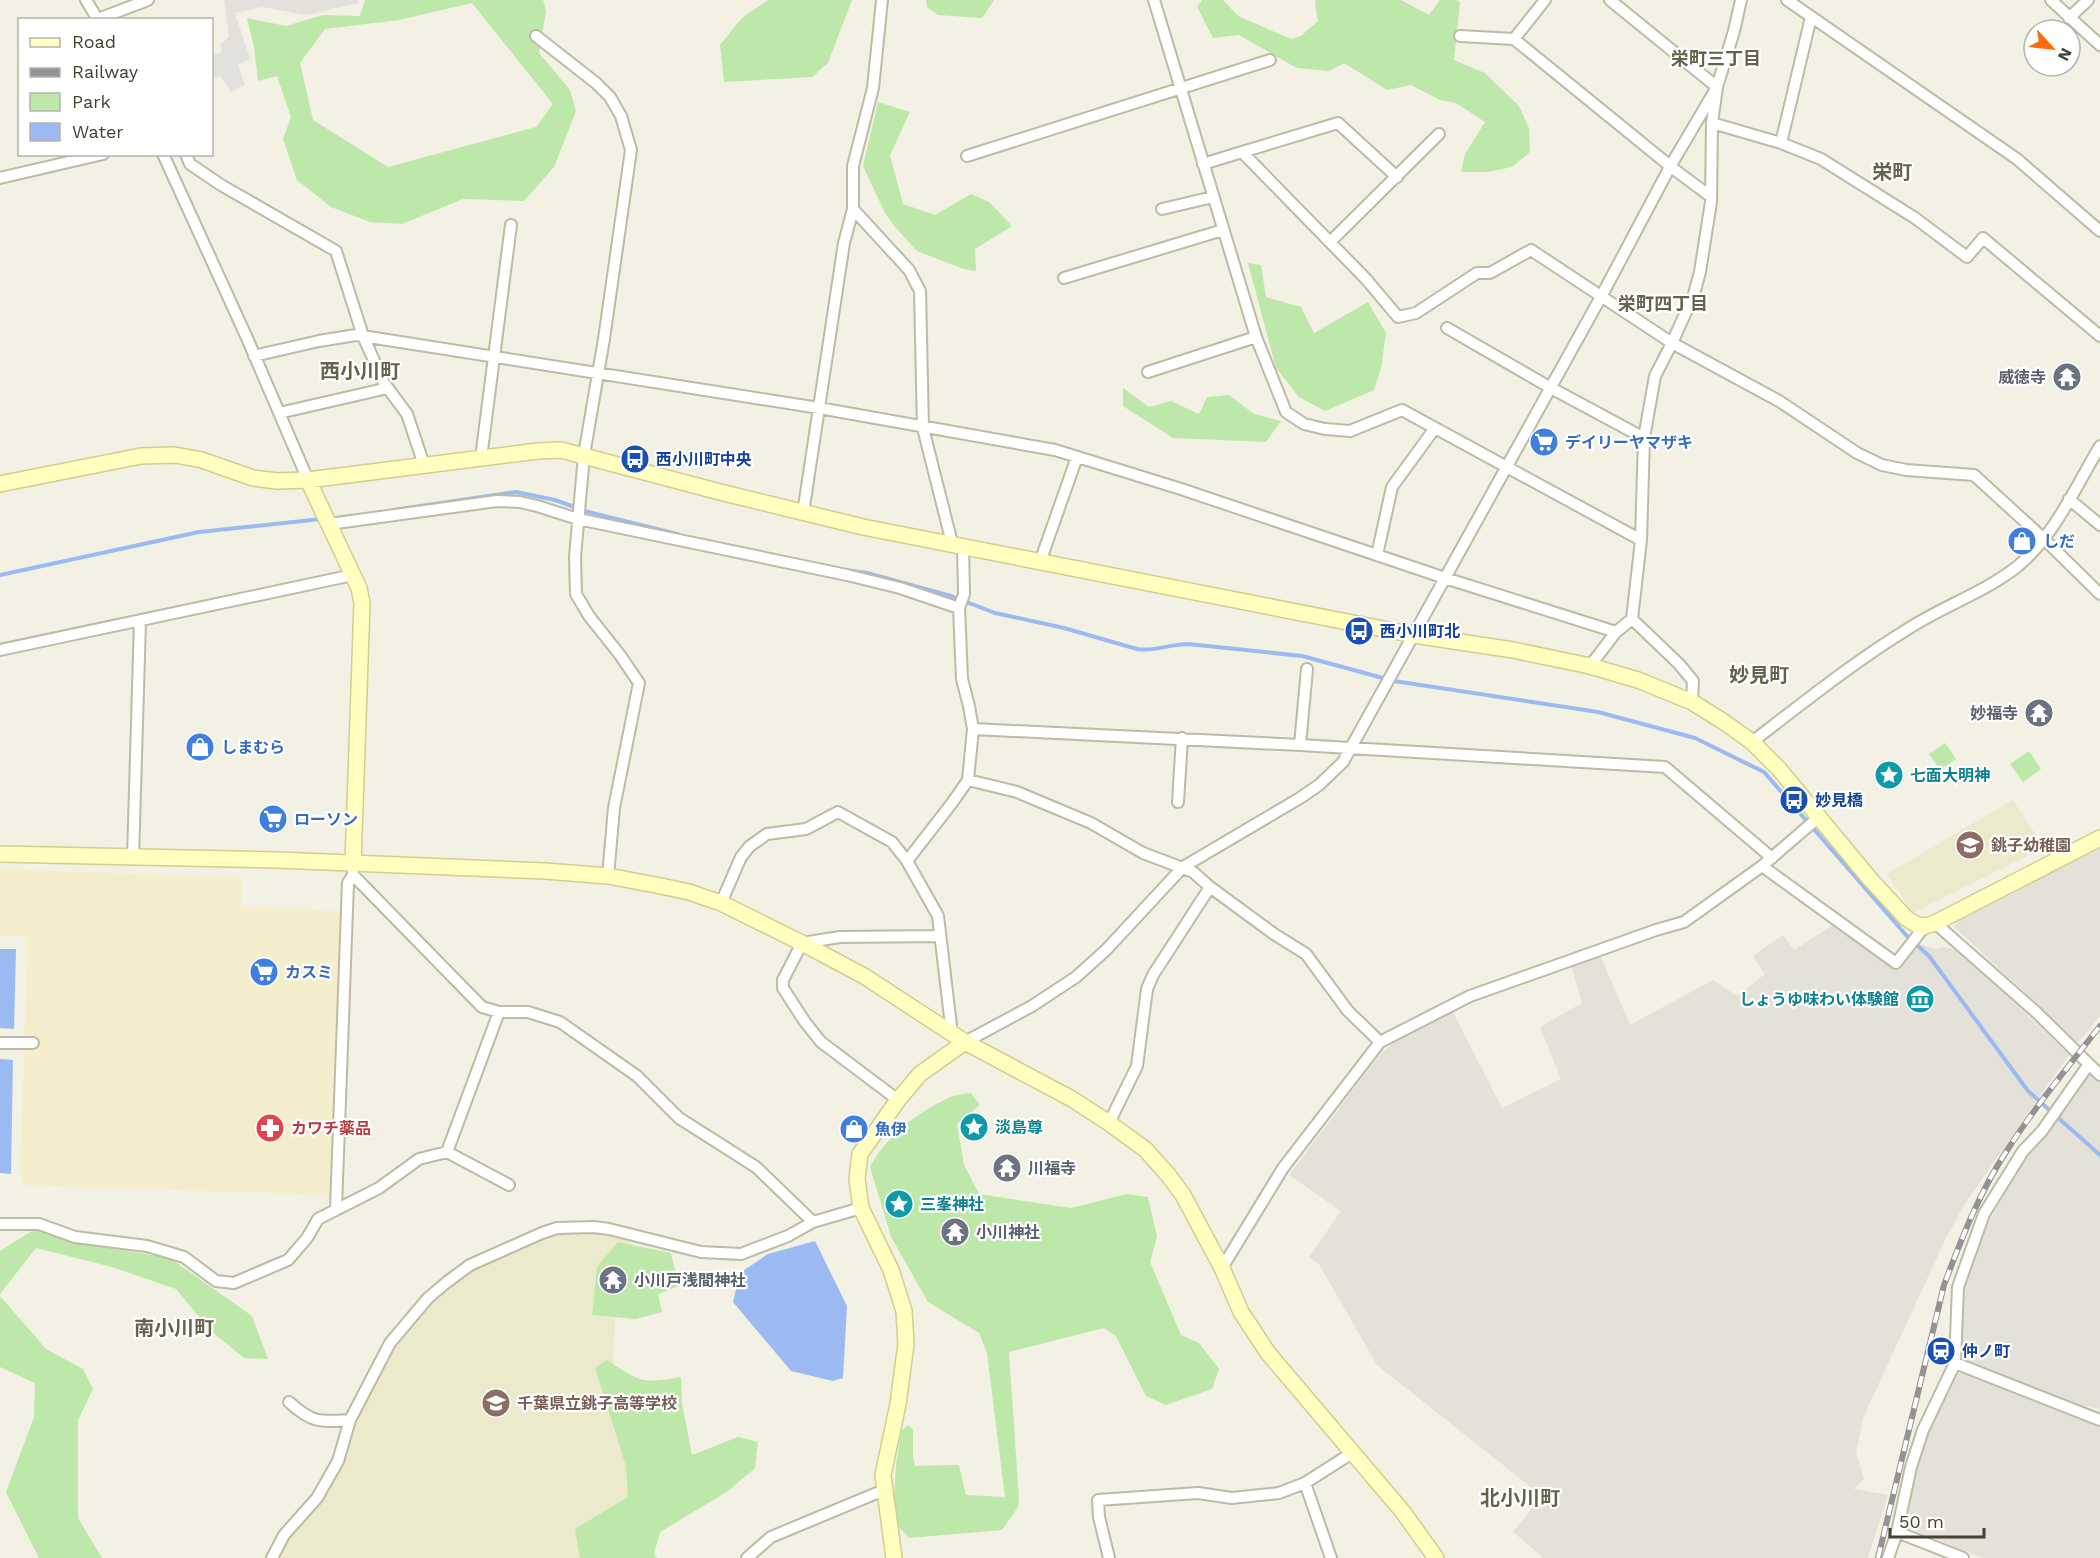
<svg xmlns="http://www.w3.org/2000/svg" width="2100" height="1558" font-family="'Work Sans','Noto Sans JP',sans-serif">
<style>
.commercial{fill:#f5eecc}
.industrial{fill:#e4e1d8}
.education{fill:#eceacc}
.green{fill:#bde8a9;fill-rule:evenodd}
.parking{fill:#e2e1db}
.water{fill:#9cbaf2}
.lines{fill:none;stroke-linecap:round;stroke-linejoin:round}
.stream{stroke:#9cbaf2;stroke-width:4}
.street-casing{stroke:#bdbba5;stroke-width:14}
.secondary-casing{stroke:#d0cf8f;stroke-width:18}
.street{stroke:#fff;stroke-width:10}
.secondary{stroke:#ffffbf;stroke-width:15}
.rail-casing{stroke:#939393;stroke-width:6}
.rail{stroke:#fff;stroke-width:4;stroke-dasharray:11;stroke-linecap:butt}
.labels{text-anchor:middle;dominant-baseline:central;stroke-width:4.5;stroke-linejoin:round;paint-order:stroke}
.worship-label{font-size:16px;font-weight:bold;fill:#5b616d;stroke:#fff;text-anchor:start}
.shop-label{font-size:16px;font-weight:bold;fill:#366cbe;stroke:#fff;text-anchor:start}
.transit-label{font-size:16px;font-weight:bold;fill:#164399;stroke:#fff;text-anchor:start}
.culture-label{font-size:16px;font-weight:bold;fill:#0d838f;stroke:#fff;text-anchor:start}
.education-label{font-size:16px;font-weight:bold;fill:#785e54;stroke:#fff;text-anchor:start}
.health-label{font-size:16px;font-weight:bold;fill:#be3a42;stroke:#fff;text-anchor:start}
.neighbourhood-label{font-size:18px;font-weight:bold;fill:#67624a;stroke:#fff}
.quarter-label{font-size:20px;font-weight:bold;fill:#67624a;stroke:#fff}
</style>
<rect width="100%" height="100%" fill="#f2f1e3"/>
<path class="commercial" d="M0,869L241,878L242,907L340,911L332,1195L24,1185L20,1175L28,937L0,935Z"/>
<path class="industrial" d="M2100,848V1016L2077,1044L2042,1008L1954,927L1962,917Z
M1834,924L1896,968L1915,945L1917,947L1920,944L1934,949L1944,947L1955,949L1966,956L2069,1055L1964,1205L1945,1240L1863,1418L1856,1452L1864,1479L1854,1489L1888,1495L1868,1558H1544L1513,1532L1542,1496L1377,1365L1319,1264L1309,1257L1341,1211L1289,1175L1377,1058L1397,1039L1423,1024L1453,1012L1502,1108L1561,1079L1540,1027L1582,1003L1571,964L1600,955L1630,1025L1713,980L1737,996L1765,974L1753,956L1783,935L1794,950Z
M2086,1076H2092L2100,1082V1409L2071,1403L2040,1391L1964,1359L1961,1355L1964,1295L1967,1278L1973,1259L1987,1226L2008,1187L2035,1146L2047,1136Z
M1961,1371L2100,1426V1558H1982L1907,1527L1904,1521L1915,1468L1927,1432L1956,1373Z"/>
<path class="education" d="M2013,800L2044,847L1913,913L1887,874Z
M557,1228L632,1235L617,1274L613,1361L643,1421V1505L593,1558H272L317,1498L350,1420L390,1343L447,1282Z"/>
<path class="green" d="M365,0H543L546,11L539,53L570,90L576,111L554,167L524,201L463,199L402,224L370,222L331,207L297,180L283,139L291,117L277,76L258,81L254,47L247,18L286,26L323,15L360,16ZM472,3L553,104L536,127L388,167L313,120L300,63L325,29L399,20Z
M768,0H852L828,63L812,77L724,82L720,45L742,18Z
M926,0H994L982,18L938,15L927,7Z
M1202,0H1223L1238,16L1291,39L1301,36L1318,21L1315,5L1316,0H1401L1429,15L1440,0H1457L1460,2L1454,60L1485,73L1519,106L1529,128L1530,152L1512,167L1488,172H1461L1465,154L1485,122L1456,103L1440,100L1411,85L1387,90L1344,63L1329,71L1297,68L1239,35L1213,38L1197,7Z
M878,102L910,112L890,155L903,204L935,215L971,194L989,202L1012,226L975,249L976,271L964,269L917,251L895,227L885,213L863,166Z
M1248,263L1261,265L1266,297L1301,307L1314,333L1368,302L1386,333L1381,368L1374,390L1325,411L1299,397L1276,368Z
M1123,388L1149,407L1171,401L1199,414L1207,397L1229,395L1254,414L1281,421L1266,442L1173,438L1123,406Z
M1945,743L1956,759L1940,770L1929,754Z
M2029,751L2041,769L2023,782L2010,764Z
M971,1093L980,1105L957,1124L964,1165L979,1194L1071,1208L1126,1194L1148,1197L1157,1237L1150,1262L1181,1335L1199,1343L1219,1369L1212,1389L1166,1405L1146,1396L1116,1336L1104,1328L1009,1352L1019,1500L1018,1507L1002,1530L909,1538L893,1520L896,1465L901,1431L908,1425L913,1430V1456L915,1466L959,1465L966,1495L1005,1497L987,1353L979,1333L928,1302L891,1237L870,1167C885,1137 917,1113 948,1098C955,1095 964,1094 971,1093Z
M35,1229L72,1242L170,1258L252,1316L268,1359L244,1358L210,1330L176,1289L112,1267L36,1248L0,1294V1251Z
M618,1242L671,1253L679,1286L658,1294L662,1312L636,1319L592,1315L597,1267Z
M0,1296L46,1349L83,1369L93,1389L78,1420V1518L102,1558H39L6,1492L34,1417L35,1383L0,1367Z
M607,1360C640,1382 642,1384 681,1377L682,1404L692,1455L738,1437L758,1442L755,1468L728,1491L660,1532L654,1554L657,1558H580L575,1529L628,1497L626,1466L595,1368Z"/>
<path class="parking" d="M224,0H359L358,3L307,15L262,7L235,13L250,59L238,65L245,85L231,92L220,75L212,80V56L222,51L220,45L229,37Z"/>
<path class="water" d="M0,949H16L14,1029L0,1028Z
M0,1059L13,1060L11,1174L0,1173Z
M815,1241L847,1306L843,1378L833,1381L791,1371L733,1302L740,1273L768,1254Z"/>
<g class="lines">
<path class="stream" d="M394,510L516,492L555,500L588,512L677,534
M845,570L867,573L951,596L995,613L1064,628L1137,649C1154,652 1170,644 1188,644L1302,656L1394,681L1598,712L1695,738L1764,772L1906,935L1929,956L2028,1091L2100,1155
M0,575L199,532L321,519"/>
<g class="street-casing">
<path id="street" d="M86,0L98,20
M1154,0L1256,337L1286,412L1304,424L1325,429L1350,431L1402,410L1641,540
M1610,0L1717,87
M1787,0L2017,159L2100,231
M2051,0L2100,45
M2069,18L2088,0
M98,19L148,0
M536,36L596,83L610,97L621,116L631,150L604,339L584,455L575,557L576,594L589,616L620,655L639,683L614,808L608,876
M1460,36L1514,39L1675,170L1710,196
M1514,39L1545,0
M1712,123L1781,143L1821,159L1915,218L1967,257L1983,238L2100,336
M1781,143L1811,17
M1242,152L1338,123L1397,177
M163,154L247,338L308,480
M186,154L190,164L221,185L336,251L363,336L384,383L407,414L424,465
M967,156L1270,60
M1203,164L1242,152L1366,279L1398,317L1416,313L1477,273H1490L1531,250L1672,343L1779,401L1857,453L1882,465L1906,470L1974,475L2044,539L2100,594
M0,178L103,154
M853,209L909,270L920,291L923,428L952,543
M1162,209L1213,197
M1330,242L1439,134
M1064,278L1223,230
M1447,328L1551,388L1644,438
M254,356L319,341L356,335L819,408L1055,450L1181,489L1445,578L1616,632
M1148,372L1256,337
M279,413L388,388
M481,458L511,225
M2069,499L2100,525
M803,513L844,243L853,209V166L873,88L882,0
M329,524L497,501L520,502L537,506L578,519L847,575L900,588L959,608
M1377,555L1392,487L1435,428
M1040,562L1077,457
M0,650L353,575
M1590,666L1616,632L1632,619
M1692,702L1693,681L1679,664L1632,619L1641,540L1644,438L1655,376L1672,343L1694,294L1700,272L1711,202L1712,123L1717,87L1734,31L1741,0
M973,729L1300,745L1665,767L1772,858
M1752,742C1804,702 1855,661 1911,627C1946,605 1985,592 2018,566C2055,535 2076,486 2100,446
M1300,745L1307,669
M968,780L1017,792L1091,823L1143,853L1193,872L1210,887L1274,934L1306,954L1348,1011L1380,1042
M1178,802L1182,738
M133,858L140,621
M353,864V875L482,1007L499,1012H528L560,1022L637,1076L679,1118L756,1167L813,1222
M1762,866L1896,963L1925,926
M721,903L741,857L750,846L767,834L806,829L838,812L892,842L907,861
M1935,923L2036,1012L2100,1075
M952,1034L938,916L907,861L952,803L968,780L973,729L969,706L962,679L959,608L964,594L963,546
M965,1042L1032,1006L1076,977L1106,950L1183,867L1300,798L1319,785L1343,762L1602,295L1671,165L1717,87
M0,1043H33
M898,1100L821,1042L805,1022L783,988V980L802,943L840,937L940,936
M1109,1123L1137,1066L1147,989L1153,975L1210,887
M447,1152L499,1012
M336,1208L348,883L353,875
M0,1224H39L75,1237L147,1246L184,1257L216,1281L234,1283L288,1260L307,1238L318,1219L379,1188L419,1159L447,1152L509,1185
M1222,1268L1283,1168L1380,1042L1470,996L1656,930L1684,922L1762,866L1819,817
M1955,1363L2100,1420
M289,1402C312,1423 319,1422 350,1420
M1305,1483L1331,1558
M1897,1532L1963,1558
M272,1558L284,1535L317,1498L338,1461L350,1420L390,1343L428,1298L447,1282L470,1265L542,1233L557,1228L594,1227L609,1229L701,1252L741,1254L788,1236L813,1222L861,1208
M747,1558L771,1537L884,1490
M1109,1558L1099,1517L1098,1500L1198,1493L1232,1498L1279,1493L1305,1483L1352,1453
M1888,1558L1897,1532L1911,1467L1923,1430L1955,1363L1958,1287L1984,1214L2023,1151L2042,1131L2089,1064"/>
</g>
<g class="secondary-casing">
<path id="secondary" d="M308,480L359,588L362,603L353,864
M0,484L141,456L175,455L202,460L253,478L277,481L308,480L538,451L561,450L720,492L863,527L1414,635L1513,650L1590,666L1638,680L1692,702L1724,722L1752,742L1779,769L1870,879L1906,918L1917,925L1925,926L1935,923L2100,838
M0,854L277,860L545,871L608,876L661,886L689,892L721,903L802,943L864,976L965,1042L1072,1099L1109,1123L1146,1150L1169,1176L1183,1195L1222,1268L1241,1312L1268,1353L1403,1512L1436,1558
M894,1558L883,1475L898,1404L906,1344L904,1311L891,1270L861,1208L857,1179L860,1154L898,1100L920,1074L965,1042"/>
</g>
<use href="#street" class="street"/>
<use href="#secondary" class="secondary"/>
<g class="rail-casing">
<path id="rail" d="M1878,1558L1944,1285C1961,1240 1979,1193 2006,1152C2034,1108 2068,1067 2100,1026"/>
</g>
<use href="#rail" class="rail"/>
</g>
<defs>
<g id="temple-disc" transform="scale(1.5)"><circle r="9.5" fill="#6b7280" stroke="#fff"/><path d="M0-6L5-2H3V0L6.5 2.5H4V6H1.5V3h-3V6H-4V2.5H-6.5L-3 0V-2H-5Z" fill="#fff"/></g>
<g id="supermarket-disc" transform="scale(1.5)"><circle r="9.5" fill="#3f7fe0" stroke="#fff"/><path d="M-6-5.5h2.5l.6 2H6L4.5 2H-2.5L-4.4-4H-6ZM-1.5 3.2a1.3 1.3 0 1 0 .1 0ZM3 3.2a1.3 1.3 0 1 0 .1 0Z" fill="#fff"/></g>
<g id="bus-disc" transform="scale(1.5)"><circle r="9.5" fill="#1a4fb4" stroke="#fff"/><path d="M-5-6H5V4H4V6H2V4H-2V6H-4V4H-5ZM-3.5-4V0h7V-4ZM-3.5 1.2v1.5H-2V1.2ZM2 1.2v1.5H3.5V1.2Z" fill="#fff"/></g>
<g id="shop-disc" transform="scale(1.5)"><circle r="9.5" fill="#3f7fe0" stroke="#fff"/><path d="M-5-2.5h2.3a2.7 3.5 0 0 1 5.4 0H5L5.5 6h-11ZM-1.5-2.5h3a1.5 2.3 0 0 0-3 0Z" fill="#fff"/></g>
<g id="sight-disc" transform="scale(1.5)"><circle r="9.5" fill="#0f9aa8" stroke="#fff"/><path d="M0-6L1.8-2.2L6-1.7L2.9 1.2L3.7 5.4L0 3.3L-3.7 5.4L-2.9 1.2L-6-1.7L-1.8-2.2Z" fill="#fff"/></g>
<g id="school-disc" transform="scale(1.5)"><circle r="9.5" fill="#8d6e63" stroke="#fff"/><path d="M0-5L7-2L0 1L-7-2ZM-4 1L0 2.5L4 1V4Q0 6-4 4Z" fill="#fff"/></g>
<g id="museum-disc" transform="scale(1.5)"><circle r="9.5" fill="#0f9aa8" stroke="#fff"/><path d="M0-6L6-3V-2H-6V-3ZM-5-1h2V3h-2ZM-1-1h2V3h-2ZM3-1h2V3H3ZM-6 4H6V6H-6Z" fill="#fff"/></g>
<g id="pharmacy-disc" transform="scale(1.5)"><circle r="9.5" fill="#e0444e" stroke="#fff"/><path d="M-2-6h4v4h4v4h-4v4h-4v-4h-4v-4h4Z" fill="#fff"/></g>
<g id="station-disc" transform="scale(1.5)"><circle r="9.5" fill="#1a4fb4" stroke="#fff"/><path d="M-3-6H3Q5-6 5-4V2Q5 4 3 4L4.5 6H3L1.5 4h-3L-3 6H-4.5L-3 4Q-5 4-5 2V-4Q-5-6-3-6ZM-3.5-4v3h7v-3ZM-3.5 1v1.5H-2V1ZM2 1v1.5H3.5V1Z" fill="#fff"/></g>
</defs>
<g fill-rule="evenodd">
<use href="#temple-disc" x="2067" y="377"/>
<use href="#supermarket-disc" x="1544" y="442"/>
<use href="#bus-disc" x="635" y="459"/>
<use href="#shop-disc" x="2022" y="541"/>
<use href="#bus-disc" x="1359" y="631"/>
<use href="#temple-disc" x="2039" y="713"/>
<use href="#shop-disc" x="200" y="747"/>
<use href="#sight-disc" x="1889" y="775"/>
<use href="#bus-disc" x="1794" y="800"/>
<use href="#supermarket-disc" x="273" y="819"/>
<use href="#school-disc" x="1970" y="845"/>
<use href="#supermarket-disc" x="264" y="972"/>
<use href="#museum-disc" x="1920" y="999"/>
<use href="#sight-disc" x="974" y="1127"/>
<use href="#pharmacy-disc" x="270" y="1128"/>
<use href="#shop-disc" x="854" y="1129"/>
<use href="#temple-disc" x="1007" y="1168"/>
<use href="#sight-disc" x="899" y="1204"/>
<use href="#temple-disc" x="955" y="1232"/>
<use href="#temple-disc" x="613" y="1280"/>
<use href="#station-disc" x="1941" y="1351"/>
<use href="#school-disc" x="496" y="1403"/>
</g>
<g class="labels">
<g class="worship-label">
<text x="2046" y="377" text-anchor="end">威徳寺</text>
<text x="2018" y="713" text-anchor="end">妙福寺</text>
<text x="1028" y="1168">川福寺</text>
<text x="976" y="1232">小川神社</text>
<text x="634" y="1280">小川戸浅間神社</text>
</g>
<g class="shop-label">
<text x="1565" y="442">デイリーヤマザキ</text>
<text x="2043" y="541">しだ</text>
<text x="221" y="747">しまむら</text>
<text x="294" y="819">ローソン</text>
<text x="285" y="972">カスミ</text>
<text x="875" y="1129">魚伊</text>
</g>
<g class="transit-label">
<text x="656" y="459">西小川町中央</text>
<text x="1380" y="631">西小川町北</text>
<text x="1815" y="800">妙見橋</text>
<text x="1962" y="1351">仲ノ町</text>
</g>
<g class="culture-label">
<text x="1910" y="775">七面大明神</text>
<text x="1899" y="999" text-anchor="end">しょうゆ味わい体験館</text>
<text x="995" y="1127">淡島尊</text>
<text x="920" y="1204">三峯神社</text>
</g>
<g class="education-label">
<text x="1991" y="845">銚子幼稚園</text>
<text x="517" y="1403">千葉県立銚子高等学校</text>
</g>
<g class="health-label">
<text x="291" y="1128">カワチ薬品</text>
</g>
<g class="neighbourhood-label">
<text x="1716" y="58">栄町三丁目</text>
<text x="1663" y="303">栄町四丁目</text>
</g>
<g class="quarter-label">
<text x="1892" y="172">栄町</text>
<text x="360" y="371">西小川町</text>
<text x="1759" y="675">妙見町</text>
<text x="174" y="1328">南小川町</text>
<text x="1520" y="1498">北小川町</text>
</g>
</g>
<rect x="18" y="18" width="195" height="138" fill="#ffffff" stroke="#b4b3ad" stroke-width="1.5"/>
<rect x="30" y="38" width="30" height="9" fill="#ffffbf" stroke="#b4b3ad" stroke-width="1.5"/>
<text x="72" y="48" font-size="18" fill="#444133">Road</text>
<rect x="30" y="68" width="30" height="9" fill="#939393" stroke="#b4b3ad" stroke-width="1.5"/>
<text x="72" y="78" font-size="18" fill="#444133">Railway</text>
<rect x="30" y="93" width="30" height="18" fill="#bde8a9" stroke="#b4b3ad" stroke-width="1.5"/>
<text x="72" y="108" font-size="18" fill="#444133">Park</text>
<rect x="30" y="123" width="30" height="18" fill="#9cbaf2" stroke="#b4b3ad" stroke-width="1.5"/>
<text x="72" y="138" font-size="18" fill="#444133">Water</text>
<g transform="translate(2052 48) rotate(117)"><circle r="28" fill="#ffffff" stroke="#b4b3ad" stroke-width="1.5"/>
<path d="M0-4.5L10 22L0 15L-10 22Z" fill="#ff6c0c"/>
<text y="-9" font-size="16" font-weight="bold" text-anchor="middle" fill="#444133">N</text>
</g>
<path d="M1890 1528v9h94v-9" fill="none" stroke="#444133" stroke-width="3"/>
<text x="1899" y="1528" font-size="18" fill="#444133" stroke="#ffffff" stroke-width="4.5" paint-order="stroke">50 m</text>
</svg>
